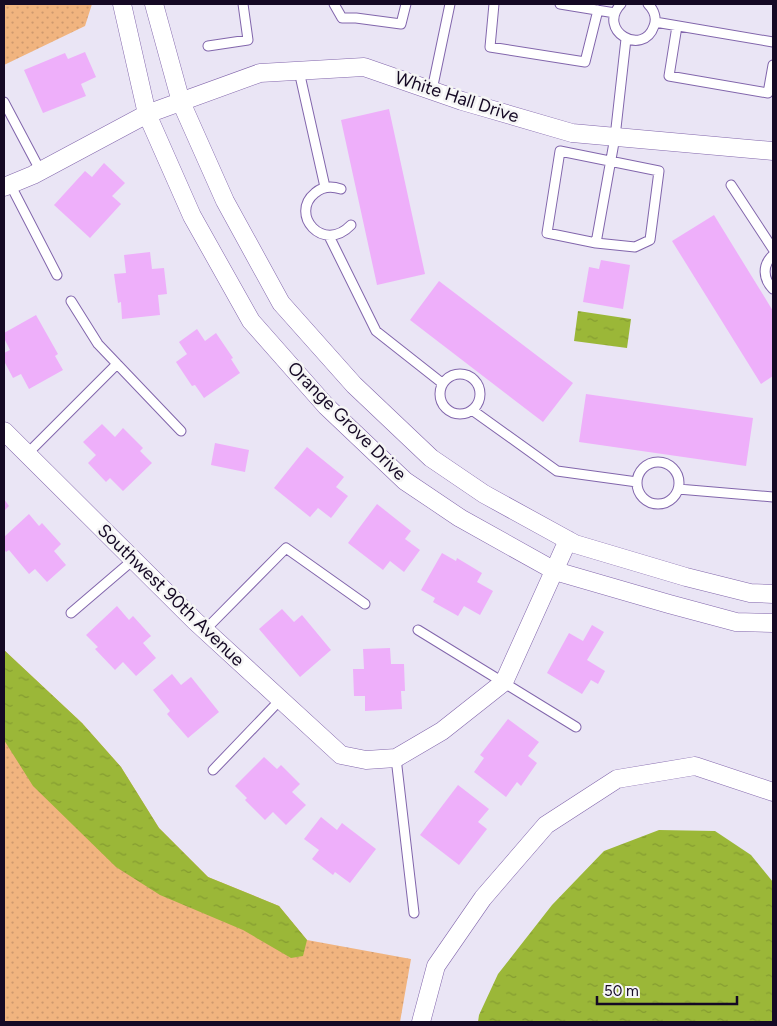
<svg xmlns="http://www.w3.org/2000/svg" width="777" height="1026" font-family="Figtree,sans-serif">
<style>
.grass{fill:url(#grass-dots)}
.water{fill:url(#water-ripples)}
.building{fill:#eeaffa}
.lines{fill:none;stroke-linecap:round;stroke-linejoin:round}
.lane-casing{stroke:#8266ac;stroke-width:11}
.street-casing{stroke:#8266ac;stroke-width:19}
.lane{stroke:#fff;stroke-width:9}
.street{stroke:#fff;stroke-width:18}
.labels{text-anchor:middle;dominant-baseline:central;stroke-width:5;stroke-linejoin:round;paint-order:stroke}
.street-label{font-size:18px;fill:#150924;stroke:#f5f5f5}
</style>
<defs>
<pattern id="grass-dots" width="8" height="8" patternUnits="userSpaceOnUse" patternTransform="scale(1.25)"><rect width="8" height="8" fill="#f1b47f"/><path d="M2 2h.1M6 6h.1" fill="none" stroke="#ce996e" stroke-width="1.8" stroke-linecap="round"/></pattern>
<pattern id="water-ripples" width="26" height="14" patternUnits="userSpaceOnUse" patternTransform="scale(1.25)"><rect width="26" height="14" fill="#9bb738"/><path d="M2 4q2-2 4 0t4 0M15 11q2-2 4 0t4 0" fill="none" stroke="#859c31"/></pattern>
</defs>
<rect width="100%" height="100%" fill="#eae5f5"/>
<path class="grass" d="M4,4H92L85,26L4,65Z
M4,650L82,723L121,767L159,828L208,877L279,906L307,940L411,959L400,1022H4Z"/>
<path class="water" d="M578,311L631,319L627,348L574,341Z
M4,650L82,723L121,767L159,828L208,877L279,906L307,940L303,956L291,958L243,930L160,895L116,867L33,786L4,740Z
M659,830L715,831L751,855L773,882V1022H478L479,1015L498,974L552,905L604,851Z"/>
<path class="building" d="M85,52L96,77L81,84L86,96L43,113L24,70L65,53L68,59Z
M389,109L425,274L377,285L341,120Z
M104,163L125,183L112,196L121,204L90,238L54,205L85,171L92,177Z
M714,215L773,311V376L761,384L672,241Z
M150,252L152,269L164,268L167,294L158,295L160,315L122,319L121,302L118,303L114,274L126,273L124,255Z
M601,260L630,265L623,309L583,302L589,267L599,269Z
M439,281L573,383L543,422L410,320Z
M36,315L58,354L55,356L63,370L29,389L21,374L13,378L4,361V353L10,350L4,338V333Z
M197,329L205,341L216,333L233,358L231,359L240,373L204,398L195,385L192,386L176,362L187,354L179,342Z
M586,394L753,418L746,466L579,442Z
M102,424L115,437L123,428L143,448L140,451L152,463L123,491L110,478L106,482L88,463L96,455L83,442Z
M215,443L249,450L245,472L211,465Z
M307,447L344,477L336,487L348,496L331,518L318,508L310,517L274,488Z
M4,499L9,506L4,511Z
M377,504L411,531L405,539L420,550L404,572L390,561L383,570L348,543Z
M29,514L39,526L42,523L61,544L54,551L66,565L47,582L35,569L29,574L9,550L6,552L4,549V537Z
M442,553L456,561L457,558L482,573L477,582L493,591L480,615L464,606L458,616L433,602L435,598L421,590Z
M117,606L129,620L133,616L151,636L143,643L156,658L136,676L123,662L115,670L95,649L98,647L86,635Z
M282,609L294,622L302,615L331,650L300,677L259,629Z
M592,625L604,632L587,660L605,671L598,684L591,680L582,694L547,673L569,633L583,641Z
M390,648L391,664H404L405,691H401L402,709L365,711V696H354L353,669H364L363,649Z
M172,674L181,685L191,677L219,712L188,738L167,714L170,711L153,690Z
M508,719L539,742L528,756L537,763L521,786L517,782L506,797L474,772L484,758L480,755Z
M264,757L277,769L281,765L300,784L292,792L306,805L286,825L273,812L265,820L245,800L247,798L235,786Z
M458,785L489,809L478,822L487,829L459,865L420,835Z
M321,817L337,830L342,823L376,849L350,883L335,872L333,875L312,859L319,850L304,839Z"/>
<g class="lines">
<g class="lane-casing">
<path id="lane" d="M334,4L342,18H356L401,24L406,4
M494,4L490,47L585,62L598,10
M560,4L615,13
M621,4C596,30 643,58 654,26C657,18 654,10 648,4
M655,22L773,42
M677,26L669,76L768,93L773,65
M208,46L248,40L243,4
M299,71L325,187
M432,90L450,4
M4,102L40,170
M10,184L57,275
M731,185L773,249
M341,189C332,186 323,186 315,193C289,214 323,254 351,225
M329,236L376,331L442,383
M596,243L547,233L560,151L659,171L650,240L635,247L596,243L615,137L626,39
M773,255C762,265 763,279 773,289
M71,301L98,344L181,431
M440 394a20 20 0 1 1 40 0a20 20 0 1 1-40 0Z
M472,410L557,471L637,482
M27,454L117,364
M637 483a21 21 0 1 1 42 0a21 21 0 1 1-42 0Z
M678,489L773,497
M71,613L133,560
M205,630L286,548L365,604
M418,630L576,727
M396,758L414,913
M213,770L281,699"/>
</g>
<g class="street-casing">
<path id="street" d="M122,4L147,114L192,216L251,321L326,406L405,481L460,518L555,571L669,604L736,622L773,623
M154,4L181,102L225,201L281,303L354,385L431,458L484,494L575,544L686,577L750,593L773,594
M4,187L33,175L147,114L260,73L364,67L462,101L572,133L773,151
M4,431L195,621L341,755L366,760L396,758L442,731L504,682L568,540
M421,1022L436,966L483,898L546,825L617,779L695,766L773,792"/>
</g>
<use href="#lane" class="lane"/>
<use href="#street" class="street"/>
</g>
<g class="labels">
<g class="street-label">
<text transform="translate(457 97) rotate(18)">White Hall Drive</text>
<text transform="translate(347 421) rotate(45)">Orange Grove Drive</text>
<text transform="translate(171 595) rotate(44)">Southwest 90th Avenue</text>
</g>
</g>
<rect width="777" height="1026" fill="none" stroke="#150924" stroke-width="10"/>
<path d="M597 996v8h140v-8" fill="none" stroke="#150924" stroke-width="2.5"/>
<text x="604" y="996" font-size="15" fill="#150924" stroke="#f5f5f5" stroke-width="4" paint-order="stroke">50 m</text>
</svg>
